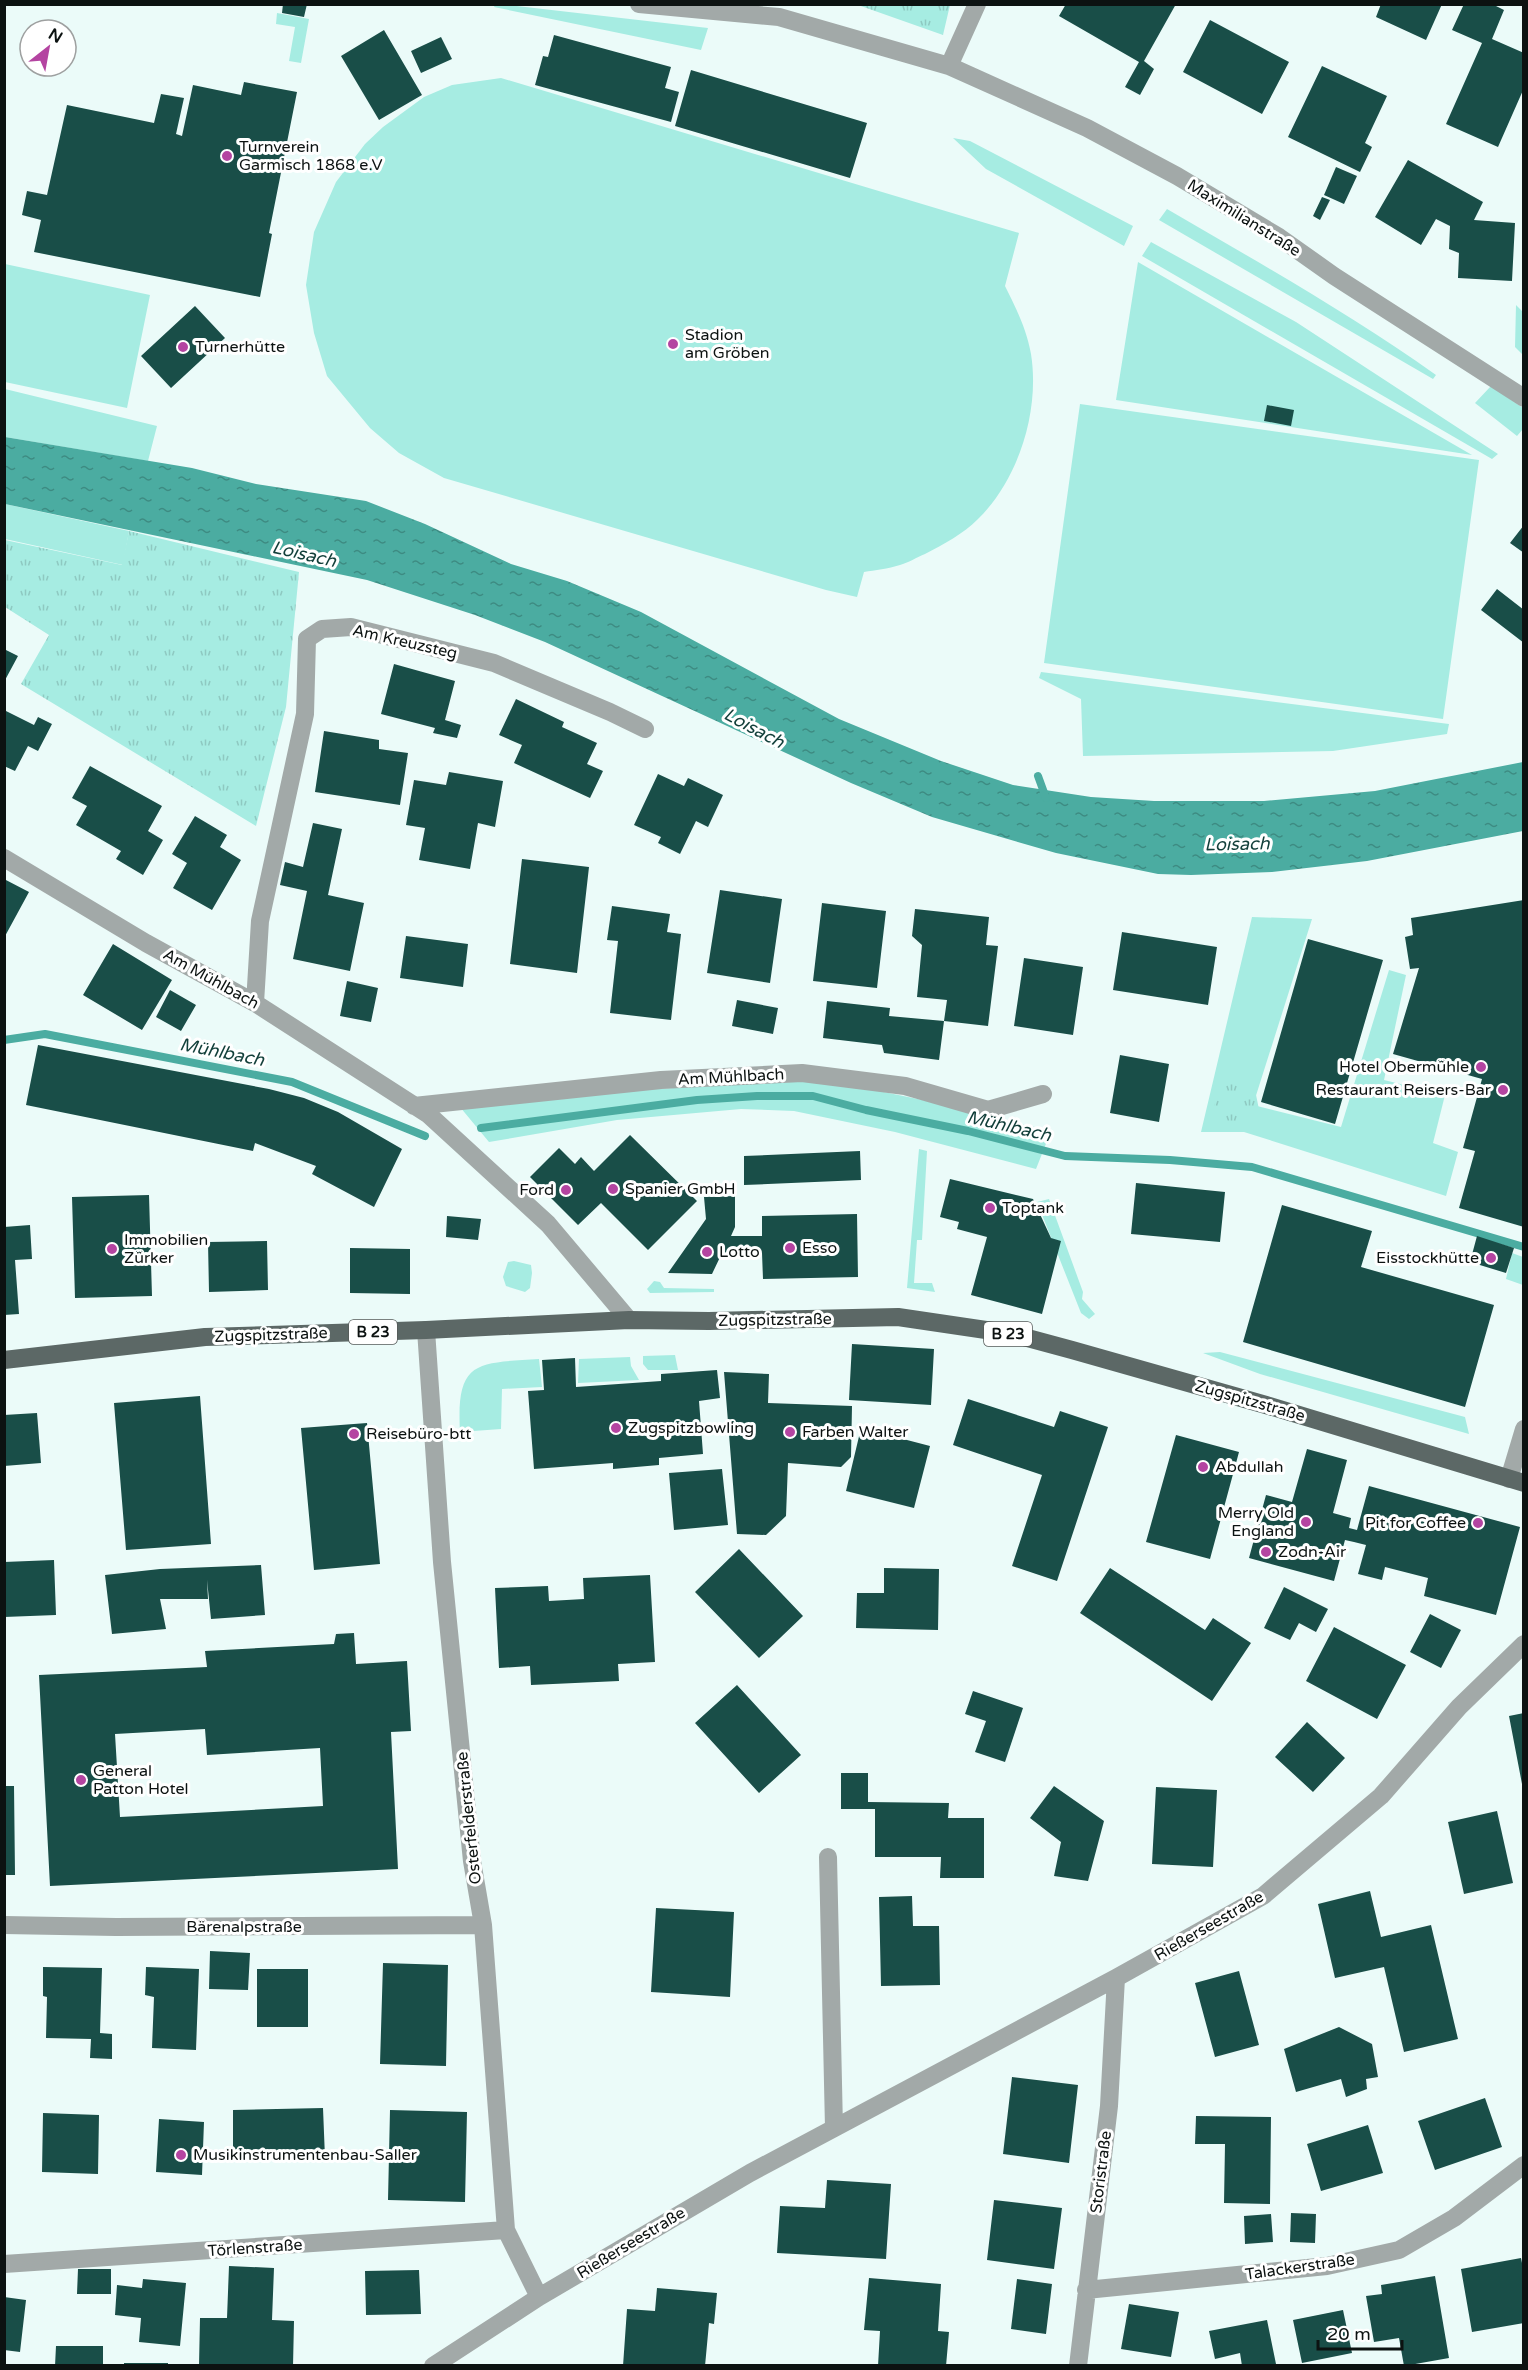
<svg xmlns="http://www.w3.org/2000/svg" width="1528" height="2370" font-family="'Varela Round',sans-serif">
<style>
.grass{fill:#a6ece2}
.park{fill:url(#park-tufts)}
.water{fill:url(#water-ripples)}
.lines{fill:none;stroke-linecap:round;stroke-linejoin:round}
.stream{stroke:#4baca1;stroke-width:8}
.building{fill:#194e48;fill-rule:evenodd}
.street{stroke:#a2a9a8;stroke-width:18}
.primary{stroke:#5c6866;stroke-width:18}
.poi-dot{fill:#b444a1;stroke:#fff;stroke-width:2}
.labels{text-anchor:middle;dominant-baseline:central;stroke-width:6;stroke-linejoin:round;paint-order:stroke}
.shield{fill:#fff;stroke:#555958;stroke-width:1.5}
.shield-label{font-size:15px;font-weight:bold;fill:#0c1211}
.poi-label{font-size:16px;fill:#0c1211;stroke:#fff;text-anchor:start}
.street-label{font-size:16px;fill:#0c1211;stroke:#fff}
.water-label{font-size:18px;font-style:italic;fill:#123f3a;stroke:#fff}
</style>
<defs>
<pattern id="park-tufts" width="24" height="20" patternUnits="userSpaceOnUse" patternTransform="scale(1.5)"><rect width="24" height="20" fill="#a6ece2"/><path d="M3 7l-1-3M5 7V3M7 7l1-3M15 17l-1-3M17 17v-4M19 17l1-3" fill="none" stroke="#8ec9c1"/></pattern>
<pattern id="water-ripples" width="26" height="14" patternUnits="userSpaceOnUse" patternTransform="scale(1.5)"><rect width="26" height="14" fill="#4baca1"/><path d="M2 4q2-2 4 0t4 0M15 11q2-2 4 0t4 0" fill="none" stroke="#3d8b82"/></pattern>
</defs>
<rect width="100%" height="100%" fill="#ebfbf9"/>
<path class="grass" d="M495,5H507L708,28L701,50L494,7Z
M277,13L309,19L301,63L289,61L295,27L276,24Z
M501,78L1019,233L1005,286C1016,308 1027,330 1031,354C1040,410 1019,479 978,519C963,534 944,544 925,554C917,557 908,563 900,565C888,569 875,570 864,572L857,597L826,590L444,478L399,453L370,428L327,376L314,333L306,285L314,232L336,182L365,144L383,127L424,97L452,85Z
M953,138L970,141L1133,226L1124,246L986,169Z
M1167,209C1258,262 1350,314 1436,375L1433,379L1159,220Z
M1151,242L1296,322L1498,454L1492,459L1142,256Z
M1138,262L1472,455L1116,400Z
M5,264L150,295L127,408L5,382Z
M1516,305L1523,312V355L1515,347Z
M1491,386L1523,408V429L1517,436L1475,403Z
M5,389L157,426L148,461L5,437Z
M1080,404L1479,460L1443,719L1044,663Z
M5,504L129,531L123,565L5,539Z
M1041,672L1449,724L1447,734L1333,751L1083,756L1081,699L1039,678Z
M1252,917L1312,919L1253,1105L1341,1127L1389,970L1406,975L1384,1080L1445,1095L1433,1143L1458,1152L1446,1196L1244,1132H1201Z
M809,1081L840,1083L947,1105L1051,1131L1036,1169L895,1132L794,1111L741,1109L617,1120L489,1142L460,1107L579,1093Z
M919,1149L927,1151L922,1240H917L914,1283H932L935,1292L907,1288Z
M1049,1199L1083,1292L1082,1299L1095,1314L1089,1319L1081,1313L1037,1202Z
M1512,1253L1523,1257V1285L1506,1279Z
M514,1261L531,1265L532,1273L530,1288L525,1292L506,1286L503,1277L508,1262Z
M654,1281L660,1282L664,1288L714,1289V1292L650,1293L647,1289Z
M1220,1352L1465,1417L1469,1434L1260,1374L1203,1353Z
M675,1355L678,1370H648L643,1364V1356Z
M630,1357L631,1366L639,1380L578,1383L579,1359Z
M539,1359L542,1387L502,1389L501,1429L460,1432C456,1360 476,1363 539,1359Z"/>
<path class="park" d="M858,5H950L943,35Z
M129,531L299,572L286,707L256,826L21,684L49,635L5,607V540L122,565Z
M1222,1074L1253,1080L1264,1134L1212,1115Z"/>
<path class="water" d="M5,437L192,468L256,484L366,501L425,524L511,564L567,581L641,612L839,719L941,761L1013,785L1091,797L1154,801H1264L1375,791L1523,762V831L1367,861L1272,872L1191,875L1158,874L1056,853L932,817L851,783L545,642L475,615L367,580L5,504Z"/>
<g class="lines">
<path class="stream" d="M1038,776L1046,798
M4,1040L45,1034L292,1082L425,1136
M481,1128L697,1100L757,1096H813L866,1110L968,1131L1065,1156L1170,1160L1252,1167L1524,1247"/>
</g>
<path class="building" d="M283,4H307L304,17L282,13Z
M1066,4H1176L1144,61L1154,69L1140,95L1125,87L1139,62L1059,16Z
M1381,4H1442L1426,40L1376,17Z
M1464,4H1492L1504,10L1492,39L1524,53V88L1498,147L1446,124L1482,43L1452,30Z
M1210,20L1289,62L1262,114L1183,72Z
M384,30L422,95L379,120L341,56Z
M554,35L671,67L665,88L679,92L671,122L535,85L543,56L548,57Z
M441,37L452,59L421,73L411,51Z
M1322,66L1387,96L1365,143L1372,147L1360,172L1288,137Z
M691,70L867,123L850,178L675,126Z
M244,82L297,92L269,233L272,234L260,297L34,252L41,220L22,215L27,191L47,195L67,105L154,123L161,94L184,98L176,134L182,136L193,85L241,95Z
M1408,160L1483,202L1474,220L1515,223L1512,281L1458,278L1459,253L1449,249L1450,226L1436,219L1421,245L1375,217Z
M1336,167L1357,176L1344,204L1324,195Z
M1322,197L1330,200L1320,220L1313,216Z
M195,306L225,338L171,388L141,356Z
M1267,405L1294,410L1291,426L1264,421Z
M1524,525V553L1510,543Z
M1497,589L1524,610V643L1481,610Z
M4,649L18,656L4,682Z
M394,664L455,681L445,720L461,725L457,738L433,733L435,728L381,714Z
M516,699L564,722L562,727L597,743L587,764L603,771L590,798L514,763L522,745L499,735Z
M4,710L34,725L38,717L52,724L38,751L28,746L15,771L4,766Z
M324,731L379,740V749L408,753L400,805L315,792Z
M90,766L162,806L148,831L163,840L143,875L116,859L121,851L76,825L87,806L72,798Z
M449,772L503,781L495,827L478,823L470,869L419,860L425,828L406,825L414,780L446,785Z
M658,774L684,786L688,778L723,795L708,827L696,821L680,854L658,843L661,837L634,825Z
M195,816L227,835L220,847L241,860L212,910L173,888L187,863L172,854Z
M313,823L342,829L328,895L364,903L350,971L293,959L307,891L280,885L285,862L303,867Z
M522,859L589,867L577,973L510,964Z
M4,879L29,892L4,938Z
M720,890L782,899L770,983L707,973Z
M1524,900V1227L1459,1208L1475,1151L1463,1148L1482,1079L1393,1054L1419,968L1410,969L1405,937L1413,935L1411,918Z
M822,903L886,911L877,988L813,981Z
M612,906L670,914L667,932L681,934L671,1020L610,1013L618,941L607,940Z
M915,909L989,917L986,945L998,946L988,1026L944,1021L947,1000L917,997L922,945L912,936Z
M1122,932L1217,947L1208,1005L1113,990Z
M406,936L468,944L463,987L400,978Z
M1308,939L1383,960L1335,1124L1261,1102Z
M113,944L172,980L142,1030L83,995Z
M1024,958L1083,967L1073,1035L1014,1026Z
M347,981L378,988L371,1022L340,1016Z
M170,990L196,1005L181,1031L156,1017Z
M737,1000L778,1008L773,1034L732,1026Z
M827,1001L890,1008L889,1016L944,1021L939,1060L884,1053L882,1045L823,1038Z
M38,1045L269,1089L304,1098L338,1112L402,1149L374,1207L312,1174L316,1166L255,1143L253,1151L26,1105Z
M1120,1055L1169,1064L1159,1122L1110,1113Z
M630,1135L697,1201L648,1250L601,1203L578,1225L530,1177L559,1148L575,1164L581,1157L594,1171Z
M860,1151L861,1180L744,1185V1156Z
M950,1179L1033,1199L1051,1238L1061,1241L1042,1314L971,1295L987,1237L957,1229L959,1222L940,1217Z
M1136,1183L1225,1192L1220,1242L1131,1234Z
M149,1195L152,1296L75,1298L72,1197Z
M735,1196V1227L731,1236H762V1216L857,1214L858,1277L763,1279L762,1253L739,1252L722,1253L712,1274L668,1273L706,1219L704,1197Z
M1282,1205L1372,1231L1361,1267L1494,1305L1465,1407L1243,1342Z
M447,1216L481,1219L478,1240L446,1237Z
M30,1225L32,1259L15,1260L19,1314L4,1315V1227Z
M1477,1236L1514,1248L1506,1273L1470,1262Z
M267,1241L268,1290L209,1292L208,1242Z
M350,1248L410,1249V1294L350,1293Z
M852,1344L934,1349L931,1405L849,1400Z
M575,1358L576,1387L661,1381V1374L717,1370L720,1398L699,1401L703,1454L659,1458V1465L613,1469V1463L534,1469L528,1391L544,1390L542,1360Z
M724,1372L769,1374L768,1403L852,1406L851,1457L841,1467L788,1463L786,1516L766,1535L737,1534Z
M200,1396L211,1544L126,1550L114,1403Z
M968,1399L1054,1427L1060,1411L1108,1427L1057,1581L1012,1566L1042,1475L953,1445Z
M37,1413L41,1463L4,1466V1415Z
M367,1423L380,1564L314,1570L301,1428Z
M861,1428L930,1446L914,1508L846,1491Z
M1176,1435L1239,1452L1210,1559L1146,1542Z
M1307,1449L1347,1460L1333,1513L1351,1518L1349,1528L1357,1530L1369,1486L1520,1527L1496,1615L1424,1596L1428,1578L1385,1567L1382,1580L1358,1574L1366,1545L1354,1542L1345,1540L1334,1581L1249,1558L1266,1495L1292,1502Z
M722,1469L728,1525L674,1530L669,1473Z
M739,1549L803,1616L759,1658L695,1592Z
M54,1560L56,1615L4,1617V1562Z
M261,1565L265,1615L211,1619L207,1580L208,1599H160L166,1629L112,1634L105,1575L160,1569Z
M884,1568L939,1569L938,1630L856,1628L857,1593H884Z
M1110,1568L1205,1630L1213,1618L1251,1643L1212,1701L1080,1613Z
M650,1575L655,1662L618,1664L619,1681L531,1685L530,1666L499,1668L495,1588L548,1586L549,1601L584,1599L583,1578Z
M1284,1587L1328,1609L1316,1632L1299,1623L1290,1640L1264,1628Z
M1430,1614L1461,1630L1441,1668L1410,1652Z
M1334,1627L1406,1665L1377,1719L1306,1681Z
M354,1633L356,1664L407,1661L411,1731L391,1732L398,1869L50,1886L39,1675L207,1667L205,1651L334,1644L336,1634ZM205,1729L207,1755L320,1748L323,1806L120,1817L115,1734Z
M737,1685L801,1755L759,1793L695,1723Z
M973,1691L1023,1708L1005,1762L975,1752L986,1721L965,1714Z
M1524,1713V1784H1522L1509,1716Z
M1307,1722L1345,1758L1313,1792L1275,1757Z
M841,1773H868V1802L949,1803L948,1818H984V1878H940L941,1857H875V1809H841Z
M4,1786H14L15,1875H4Z
M1054,1786L1104,1821L1088,1881L1054,1876L1061,1842L1030,1818Z
M1156,1787L1217,1790L1213,1867L1152,1864Z
M1497,1811L1513,1883L1464,1894L1448,1822Z
M1370,1891L1381,1937L1431,1925L1458,2039L1404,2052L1384,1967L1335,1978L1318,1904Z
M912,1896L913,1926H939L940,1985L881,1986L879,1897Z
M656,1908L734,1912L730,1997L651,1992Z
M210,1951L250,1953L248,1990L209,1989Z
M383,1963L448,1965L446,2066L380,2064Z
M43,1967L102,1968L100,2033L112,2034V2059L90,2058L91,2039L46,2038L47,1997L43,1996Z
M146,1967L199,1969L196,2050L152,2048L154,1997L145,1995Z
M257,1969H308V2027H257Z
M1239,1971L1259,2045L1215,2057L1195,1983Z
M1339,2027L1372,2044L1378,2077L1366,2079L1367,2089L1346,2097L1341,2079L1296,2092L1284,2049Z
M1012,2077L1078,2085L1069,2163L1003,2154Z
M1485,2098L1502,2147L1435,2170L1418,2121Z
M323,2108L325,2158L233,2160V2110Z
M390,2110L467,2112L465,2202L388,2200Z
M43,2113L99,2115L98,2174L42,2172Z
M1196,2116L1271,2117L1270,2204L1224,2203L1225,2144H1195Z
M159,2119L204,2122L202,2175L156,2172Z
M1368,2125L1383,2173L1321,2191L1307,2144Z
M827,2180L891,2184L886,2259L777,2253L780,2206L825,2208Z
M994,2200L1062,2208L1054,2269L987,2260Z
M1291,2213L1316,2214L1315,2243L1290,2242Z
M1271,2214L1273,2242L1245,2244L1244,2216Z
M1521,2258L1524,2273V2323L1472,2332L1461,2269Z
M229,2266L274,2268L272,2320L294,2321L293,2366H199L200,2318H227Z
M78,2269H111V2294H77Z
M419,2270L421,2314L366,2315L365,2271Z
M1435,2276L1449,2358L1404,2366L1399,2338L1374,2342L1366,2296L1382,2294L1381,2285Z
M869,2278L941,2284L938,2331L949,2332L946,2366H878L880,2331L864,2330Z
M143,2279L186,2283L180,2346L139,2342L141,2318L115,2315L117,2285L142,2288Z
M1017,2279L1052,2284L1046,2334L1011,2329Z
M657,2288L717,2293L714,2324L709,2323L705,2366H623L627,2309L655,2311Z
M4,2297L26,2300L20,2352L4,2350Z
M1129,2304L1179,2312L1171,2357L1121,2349Z
M1343,2310L1352,2353L1302,2363L1293,2320Z
M1267,2320L1276,2364L1242,2366L1240,2353L1215,2359L1209,2331Z
M56,2346H103V2366H55Z
M124,2363H168V2366H124Z"/>
<g class="lines">
<path class="street" d="M639,4L779,17L949,66L1087,128L1177,176L1279,237L1334,276L1524,398
M949,66L977,4
M4,858L146,943L255,1003L429,1115L548,1224L629,1320
M255,1003L260,921L305,714L307,639L322,629L351,627L494,663L610,712L645,729
M414,1106L661,1080L802,1073L905,1086L988,1110L1043,1094
M426,1330L442,1562L472,1861L483,1925L506,2230L539,2297
M1509,1479L1524,1429
M828,1857L834,2128
M4,1925L116,1927L483,1925
M4,2264L506,2230
M1086,2290L1327,2266L1399,2250L1454,2218L1524,2165
M433,2366L539,2297L750,2173L1116,1978L1263,1896L1381,1796L1459,1707L1524,1644
M1078,2366L1109,2106L1116,1978"/>
<path class="primary" d="M4,1360L205,1337L426,1330L629,1320L709,1321L898,1317L1013,1334L1072,1350L1266,1405L1524,1483"/>
</g>
<g class="poi-dot">
<circle cx="227" cy="156" r="6"/>
<circle cx="673" cy="344" r="6"/>
<circle cx="183" cy="347" r="6"/>
<circle cx="1481" cy="1067" r="6"/>
<circle cx="1503" cy="1090" r="6"/>
<circle cx="613" cy="1189" r="6"/>
<circle cx="566" cy="1190" r="6"/>
<circle cx="990" cy="1208" r="6"/>
<circle cx="790" cy="1248" r="6"/>
<circle cx="112" cy="1249" r="6"/>
<circle cx="707" cy="1252" r="6"/>
<circle cx="1491" cy="1258" r="6"/>
<circle cx="616" cy="1428" r="6"/>
<circle cx="790" cy="1432" r="6"/>
<circle cx="354" cy="1434" r="6"/>
<circle cx="1203" cy="1467" r="6"/>
<circle cx="1306" cy="1522" r="6"/>
<circle cx="1478" cy="1523" r="6"/>
<circle cx="1266" cy="1552" r="6"/>
<circle cx="81" cy="1780" r="6"/>
<circle cx="181" cy="2155" r="6"/>
</g>
<g class="labels">
<g class="shield">
<rect x="349" y="1320" width="48" height="24" rx="4.5"/>
<rect x="984" y="1322" width="48" height="24" rx="4.5"/>
</g>
<g class="shield-label">
<text x="373" y="1332">B 23</text>
<text x="1008" y="1334">B 23</text>
</g>
<g class="poi-label">
<text x="239" y="147">Turnverein<tspan x="239" dy="18">Garmisch 1868 e.V</tspan></text>
<text x="685" y="335">Stadion<tspan x="685" dy="18">am Gröben</tspan></text>
<text x="195" y="347">Turnerhütte</text>
<text x="1469" y="1067" text-anchor="end">Hotel Obermühle</text>
<text x="1491" y="1090" text-anchor="end">Restaurant Reisers-Bar</text>
<text x="625" y="1189">Spanier GmbH</text>
<text x="554" y="1190" text-anchor="end">Ford</text>
<text x="1002" y="1208">Toptank</text>
<text x="124" y="1240">Immobilien<tspan x="124" dy="18">Zürker</tspan></text>
<text x="802" y="1248">Esso</text>
<text x="719" y="1252">Lotto</text>
<text x="1479" y="1258" text-anchor="end">Eisstockhütte</text>
<text x="628" y="1428">Zugspitzbowling</text>
<text x="802" y="1432">Farben Walter</text>
<text x="366" y="1434">Reisebüro-btt</text>
<text x="1215" y="1467">Abdullah</text>
<text x="1294" y="1513" text-anchor="end">Merry Old<tspan x="1294" dy="18">England</tspan></text>
<text x="1466" y="1523" text-anchor="end">Pit for Coffee</text>
<text x="1278" y="1552">Zodn-Air</text>
<text x="93" y="1771">General<tspan x="93" dy="18">Patton Hotel</tspan></text>
<text x="193" y="2155">Musikinstrumentenbau-Saller</text>
</g>
<g class="street-label">
<text transform="translate(1244 218) rotate(32)">Maximilianstraße</text>
<text transform="translate(405 642) rotate(13)">Am Kreuzsteg</text>
<text transform="translate(211 979) rotate(29)">Am Mühlbach</text>
<text transform="translate(731 1077) rotate(-3)">Am Mühlbach</text>
<text transform="translate(775 1320) rotate(-1)">Zugspitzstraße</text>
<text transform="translate(271 1335) rotate(-2)">Zugspitzstraße</text>
<text transform="translate(1250 1401) rotate(16)">Zugspitzstraße</text>
<text transform="translate(469 1818) rotate(-96)">Osterfelderstraße</text>
<text transform="translate(1209 1926) rotate(-30)">Rießerseestraße</text>
<text x="244" y="1927">Bärenalpstraße</text>
<text transform="translate(1101 2172) rotate(-83)">Storistraße</text>
<text transform="translate(631 2243) rotate(-31)">Rießerseestraße</text>
<text transform="translate(255 2248) rotate(-4)">Törlenstraße</text>
<text transform="translate(1300 2267) rotate(-8)">Talackerstraße</text>
</g>
<g class="water-label">
<text transform="translate(304 554) rotate(13)">Loisach</text>
<text transform="translate(754 728) rotate(28)">Loisach</text>
<text transform="translate(1237 844) rotate(-1)">Loisach</text>
<text transform="translate(222 1052) rotate(11)">Mühlbach</text>
<text transform="translate(1009 1126) rotate(13)">Mühlbach</text>
</g>
</g>
<rect width="1528" height="2370" fill="none" stroke="#0c1211" stroke-width="12"/>
<g transform="translate(48 48) rotate(31)"><circle r="28" fill="#ffffff" stroke="#9ea0a0" stroke-width="1.5"/>
<path d="M0-4.5L10 22L0 15L-10 22Z" fill="#b444a1"/>
<text y="-9" font-size="16" font-weight="bold" text-anchor="middle" fill="#0c1211">N</text>
</g>
<path d="M1318 2340v9h84v-9" fill="none" stroke="#0c1211" stroke-width="3"/>
<text x="1327" y="2340" font-size="18" fill="#0c1211" stroke="#ffffff" stroke-width="4.5" paint-order="stroke">20 m</text>
</svg>
